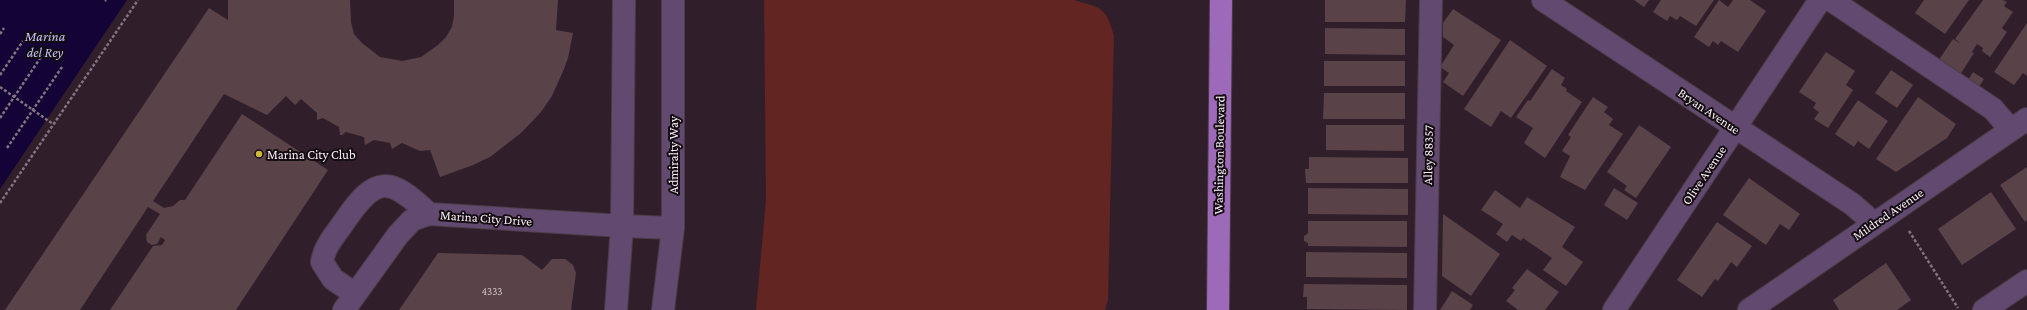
<svg xmlns="http://www.w3.org/2000/svg" width="2027" height="310" font-family="'Crimson Pro',serif">
<style>
.green{fill:#622521}
.water{fill:#130336}
.building{fill:#594248}
.lines{fill:none;stroke-linecap:round;stroke-linejoin:round}
.minor-casing{stroke:#4c3c48;stroke-width:24}
.major-casing{stroke:#4c3c48;stroke-width:24}
.path{stroke:#83747e;stroke-width:2.5;stroke-dasharray:3 2;stroke-linecap:butt}
.minor{stroke:#624970;stroke-width:22}
.major{stroke:#9d6aba;stroke-width:22}
.poi-dot{fill:#cdb938;stroke:#130c11;stroke-width:1.5}
.labels{text-anchor:middle;dominant-baseline:central;stroke-width:4;stroke-linejoin:round;paint-order:stroke}
.number-label{font-size:11px;fill:#d2c4cb}
.street-label{font-size:13px;fill:#fbeff7;stroke:#130c11}
.poi-label{font-size:13px;fill:#fbeff7;stroke:#130c11;text-anchor:start}
.water-label{font-size:14px;font-style:italic;fill:#c4c0f5;stroke:#130c11}
</style>
<rect width="100%" height="100%" fill="#301f2b"/>
<path class="green" d="M764,0H1074C1102,8 1106,7 1114,36L1108,300L1105,310H756L766,200Z"/>
<path class="water" d="M0,0H127L0,189Z"/>
<path class="building" d="M228,0H350L351,22L354,34L362,43L380,57L402,61L421,57L438,45L446,37L452,27L454,15V0H558L556,30L573,33L568,58L564,69L552,96L541,112L521,133L490,157L473,165L440,177L430,150L420,151L402,143L392,149L390,143L374,140L365,145L364,137L346,132L342,135H340L339,127L323,118L317,120V113L301,99L295,105L286,96L267,115L224,94L153,201L164,208L173,206L180,200H185L242,114L328,170L236,310H110L153,246L162,245L165,240L161,237L157,244L152,245L147,242L146,235L160,214L148,207L80,310H5L209,8L228,20Z
M1325,0H1406L1405,22H1325Z
M1634,0H1649L1644,7Z
M1661,0H1714L1696,26L1680,16L1677,20L1670,16L1667,21L1653,12Z
M1719,0L1728,7L1733,0H1750L1766,11L1738,52L1721,41L1718,45L1713,41L1709,47L1694,37Z
M1924,0H1969L1945,34L1915,13Z
M1983,0H2003L2007,2L2004,6L2013,12L2002,28L2007,32L1990,57L1982,51L1983,48L1977,44L1972,52L1974,53L1958,78L1936,64L1953,39L1961,44L1955,39Z
M1453,9L1501,40L1463,96L1443,82L1449,73L1440,67L1454,45L1443,37V23Z
M2027,23V76L2023,73L2014,85L1994,72Z
M1325,28L1405,29V55L1325,54Z
M1510,40L1547,66L1511,118L1501,111L1491,127L1464,109Z
M1826,52L1855,71L1846,85L1853,90L1828,128L1814,119L1819,112L1813,108L1816,103L1799,92Z
M1324,61H1405V86H1324Z
M1552,69L1565,78L1561,85L1567,89L1566,91L1582,102L1545,158L1524,143L1533,128L1516,117L1528,100L1530,101Z
M1891,70L1913,85L1897,108L1875,93Z
M1973,72L1984,79L1978,88L1967,82Z
M1324,93H1405V119H1323Z
M1593,97L1608,107L1604,112L1613,119L1609,125L1623,134L1585,190L1560,177L1570,156L1562,151L1571,137L1568,135Z
M1918,97L1956,124L1947,138L1896,172L1876,159Z
M1858,100L1888,121L1869,149L1858,141L1854,147L1835,134Z
M1326,125H1404V151L1326,150Z
M1639,125L1671,147L1636,198L1624,190L1627,186L1607,172Z
M1309,157L1408,158V183H1306L1305,169H1309Z
M2027,167V220L2025,222L2000,185Z
M1749,178L1800,214L1789,230L1780,224L1766,245L1723,215Z
M1308,188L1408,189V215L1308,214Z
M1614,188L1638,203L1627,220L1604,205Z
M1495,190L1520,208L1527,197L1575,227L1562,247L1583,262L1566,286L1543,270L1552,258L1523,238L1521,241L1512,235L1507,242L1496,234L1503,224L1481,210Z
M1991,192L2016,229L1962,265L1938,229Z
M1443,214L1500,254L1471,296L1442,276Z
M1308,221H1407V247L1308,246V243L1304,241V236L1308,233Z
M1717,222L1752,246L1737,267L1731,262L1718,281L1715,279L1702,297L1677,280Z
M1306,252L1407,253V278L1306,277Z
M438,253L522,255L542,270L552,259H565L573,265L576,273L571,310H399Z
M1886,263L1911,300L1897,310H1839L1833,300Z
M1527,269L1559,292L1545,310H1518L1506,301L1515,290L1512,288Z
M1304,284L1407,285V310L1307,309V297H1303Z
M1452,291L1473,305L1470,310H1440Z"/>
<g class="lines">
<g class="minor-casing">
<path id="minor" d="M1543,0L1852,204L1874,223
M1831,0L1993,109L2011,130
M355,294L333,279L322,262C324,247 335,235 344,222C376,175 389,176 429,214
M344,310L398,235L412,220L429,214L622,226L673,228
M616,310L622,226L624,0
M663,310L673,228V0
M1425,310L1431,0
M1614,310L1820,0
M1749,310L2027,119
M1984,310L2027,281"/>
</g>
<g class="major-casing">
<path id="major" d="M1218,310L1221,0"/>
</g>
<path class="path" d="M105,1L106,0
M0,34L4,28
M0,75L23,41
M0,87L53,124
M0,118L43,54
M7,148L62,67
M0,203L138,0
M1909,231L1958,308"/>
<use href="#minor" class="minor"/>
<use href="#major" class="major"/>
</g>
<circle class="poi-dot" cx="259" cy="154" r="4"/>
<g class="labels">
<g class="number-label">
<text x="492" y="291">4333</text>
</g>
<g class="street-label">
<text transform="translate(1709 111) rotate(34)">Bryan Avenue</text>
<text transform="translate(673 155) rotate(-90)">Admiralty Way</text>
<text transform="translate(1219 155) rotate(-89)">Washington Boulevard</text>
<text transform="translate(1428 155) rotate(-89)">Alley 88357</text>
<text transform="translate(1704 175) rotate(-56)">Olive Avenue</text>
<text transform="translate(1888 214) rotate(-34)">Mildred Avenue</text>
<text transform="translate(486 218) rotate(4)">Marina City Drive</text>
</g>
<g class="poi-label">
<text x="267" y="154">Marina City Club</text>
</g>
<g class="water-label">
<text x="45" y="36">Marina<tspan x="45" dy="16">del Rey</tspan></text>
</g>
</g>
</svg>
